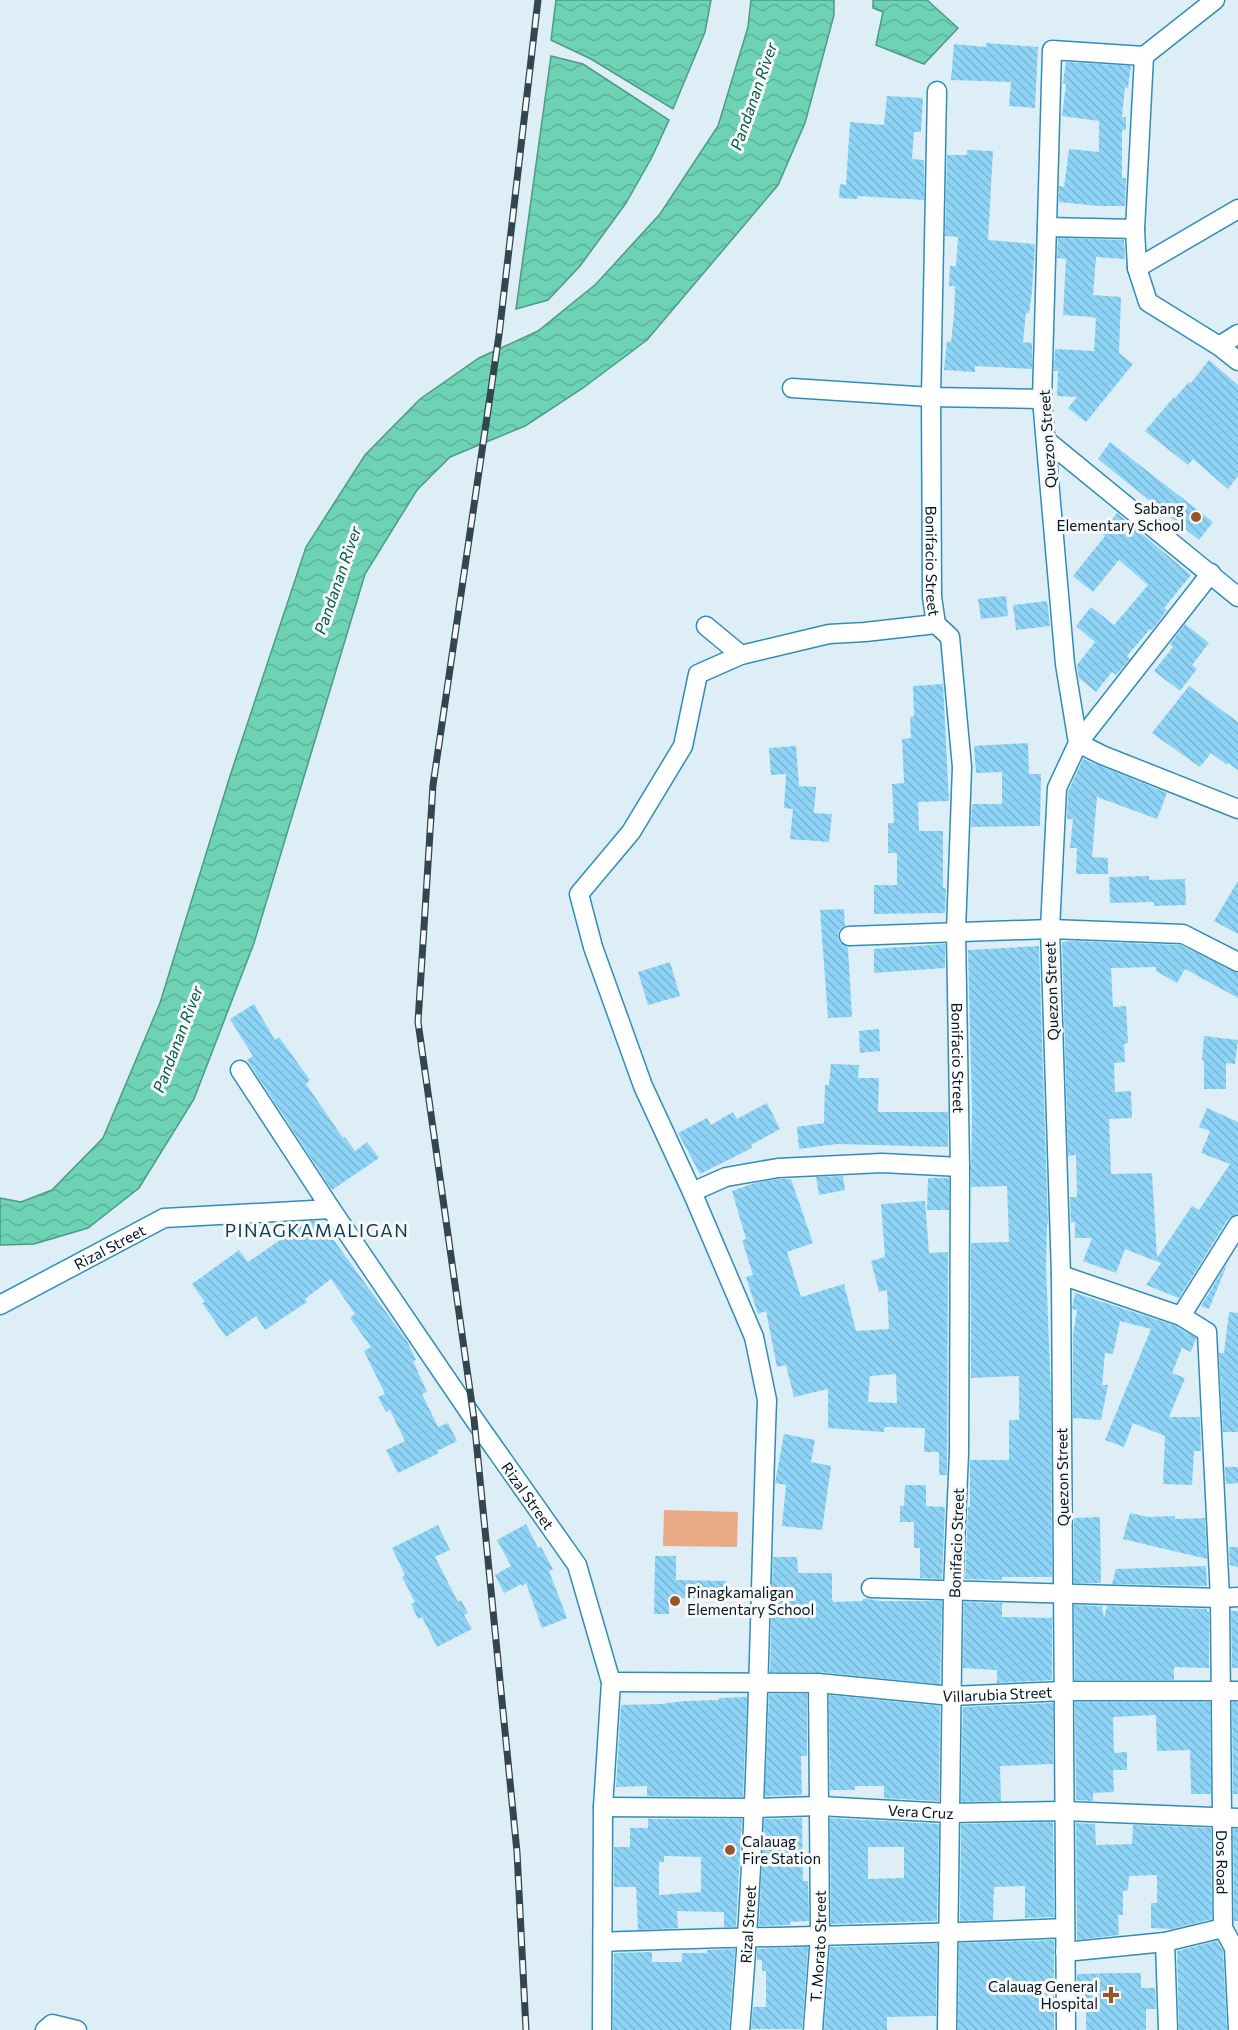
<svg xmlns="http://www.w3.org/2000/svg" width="1238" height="2030" font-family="Commissioner,sans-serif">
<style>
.garden{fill:#e9aa85}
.water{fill:url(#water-waves);stroke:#4c9a88;stroke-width:1.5}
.building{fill:url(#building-back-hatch);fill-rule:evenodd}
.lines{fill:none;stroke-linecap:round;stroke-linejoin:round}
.minor-casing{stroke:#2f8eb8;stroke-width:21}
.minor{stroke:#fff;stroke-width:18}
.rail-casing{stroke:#324651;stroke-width:7}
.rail{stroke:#f8f8f8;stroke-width:4.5;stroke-dasharray:14;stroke-linecap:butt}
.poi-dot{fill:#995428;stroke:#f8f8f8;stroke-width:2}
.labels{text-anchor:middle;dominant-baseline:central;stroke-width:6;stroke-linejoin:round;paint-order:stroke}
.street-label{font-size:15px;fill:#001521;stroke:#f8f8f8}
.poi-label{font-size:15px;fill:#001521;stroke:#f8f8f8;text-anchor:end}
.water-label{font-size:16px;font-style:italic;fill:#005b47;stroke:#f8f8f8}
.quarter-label{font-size:18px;letter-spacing:1.5px;fill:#073d52;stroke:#f8f8f8}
</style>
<defs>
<pattern id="water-waves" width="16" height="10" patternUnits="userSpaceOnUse" patternTransform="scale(1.5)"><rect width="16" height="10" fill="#6dd3b4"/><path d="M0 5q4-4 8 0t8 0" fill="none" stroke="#5db49a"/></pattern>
<pattern id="building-back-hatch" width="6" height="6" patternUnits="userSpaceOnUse" patternTransform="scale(1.5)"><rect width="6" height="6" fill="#8ed4f7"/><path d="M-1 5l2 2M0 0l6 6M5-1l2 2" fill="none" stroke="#79b5d3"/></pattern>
</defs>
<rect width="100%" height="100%" fill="#ddeef7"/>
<path class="garden" d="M664,1510L738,1512L737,1547L663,1546Z"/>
<path class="water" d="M556,0H711L705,32L673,109L591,59L551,40Z
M751,0H834V15L805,123L778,185L647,340L583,388L525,426L450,457L417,490L365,574L254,943L194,1099L139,1188L88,1228L34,1244L0,1245V1198L21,1202L52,1190L103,1138L160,1003L230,776L306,547L365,455L420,399L479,358L538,331L596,284L660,214L718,126L748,27Z
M873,0H927L958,28L924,64L876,45L883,12L873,8Z
M551,56L583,64L669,120L652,157L626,203L580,266L548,300L516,309Z"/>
<path class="building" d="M986,43L1038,47L1035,108L1009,106L1011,82L951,80L954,44L986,47Z
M1066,62L1131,66L1128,88L1125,87L1122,117H1126V130H1122V178H1126L1125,206H1099L1059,202V186L1064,187L1069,149L1099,152V121L1062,116L1066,84L1063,83Z
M887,96L923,98L921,132H914L912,159L924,160V200L858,196L857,199L839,198L840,184L846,185L850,122L884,125Z
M967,150L993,151L988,240L1035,244L1032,291L1029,313H1026L1023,342L1032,343V369L975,366V372L944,370L947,341L951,342L954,314L955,286H949L950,266H956L958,237L945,236L947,155H967Z
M1058,238L1124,240L1125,259L1096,257L1093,295L1121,297L1119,353L1133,364L1086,422L1068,408L1077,397L1057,396L1058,371H1054L1055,349L1094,351L1096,318H1093V317L1063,315L1066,259L1057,258Z
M1209,360L1238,385V476L1228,489L1193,459L1188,465L1145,431L1174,397L1175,398L1189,382L1191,383Z
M1110,442L1213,522L1199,540L1098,459Z
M1117,513L1191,575L1164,608L1167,610L1152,630L1150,629L1127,656L1130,659L1116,675L1112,672L1096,692L1079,678L1077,665L1095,642L1076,626L1091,607L1114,625L1148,585L1119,560L1093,592L1073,576L1105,536L1101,533Z
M1006,596L1008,616L981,619L978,599Z
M1047,601L1050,626L1016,630L1013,605Z
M1185,624L1209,643L1192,665L1197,669L1180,691L1154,671L1173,647L1170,644Z
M943,684L949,801L918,802L919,831H943V888H946L945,913L874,914V885H897V853H888V823H894L892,784L904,783L902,739L911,738L910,717L914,716L913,686Z
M1189,686L1238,722V770L1228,763L1227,765L1211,753L1200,767L1152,733Z
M1028,743L1029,774H1041L1040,826L971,827L972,804H1002V772L976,773L974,746Z
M796,746L799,786L816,787L814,813L832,814L829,842L790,839L793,809L784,808L786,774L771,775L769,748Z
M1083,759L1167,793L1157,819L1097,797L1092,857L1108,858V874H1076L1077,848H1070L1073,819H1067L1068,792Z
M1149,876V880L1185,879L1186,905L1154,906V902L1110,903L1109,877Z
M1238,881V934L1214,921Z
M844,909L845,926L839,930L838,937L840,942L848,948L852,1017L828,1018L820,910Z
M1072,941L1180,945L1238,973V998L1185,969L1177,983L1156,971V967L1111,968L1113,1007L1126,1006L1128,1043L1124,1044L1125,1062L1114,1063L1115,1092L1131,1091L1132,1118L1109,1119L1111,1174L1152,1173L1157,1258L1192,1206L1199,1210L1230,1164L1201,1153L1210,1131L1199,1127L1207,1108L1238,1122V1214L1228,1219L1179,1298L1146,1285L1161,1263L1125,1249L1116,1273L1083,1261L1092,1238H1075V1222L1071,1223L1070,1197H1077L1076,1155L1068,1156L1062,942Z
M945,944V968L874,973V949Z
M1039,946L1048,1224H1047L1046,1266L1051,1396L1052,1577H1002V1580L965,1579L968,1507H970V1460H1009V1420H1019V1376L971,1378V1243L1009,1242L1007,1186L971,1187L972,1107L968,950Z
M670,962L680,996L648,1005L638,972Z
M254,1004L275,1040L279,1037L310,1080L306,1084L343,1138L345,1137L355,1151L367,1142L379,1158L332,1190L247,1060L253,1056L230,1019Z
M879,1029L880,1051L860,1053L859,1031Z
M1204,1036L1238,1040L1235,1064L1226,1063V1089H1204V1060H1202Z
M831,1064L859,1065L858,1078H879L878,1112H948V1147L837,1144L799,1149L797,1127L824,1123L825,1085H829Z
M767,1103L780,1129L751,1145L752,1148L700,1174L678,1133L707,1118L711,1125L733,1112L737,1119Z
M843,1176L845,1190L819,1195L816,1177Z
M928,1178H949V1210H927Z
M779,1179H791L813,1243L787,1252L801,1297L844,1284L856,1331L889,1329L887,1290L879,1292L871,1261L885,1257L881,1204L925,1201L929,1253L948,1252L947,1475H939V1452H924L925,1428L885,1427L884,1432L828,1428V1389L794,1397L786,1365L777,1367L766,1311L758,1314L746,1277L753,1275L742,1240L746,1239L732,1191L755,1183ZM896,1374L897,1403L868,1402L870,1376Z
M308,1221H320L407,1341L416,1360L413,1361L427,1392L422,1394L438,1427L448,1423L457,1441L437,1451L439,1453L398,1473L386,1450L405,1441L390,1410L386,1412L378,1397L385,1394L364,1351L371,1347L350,1318L355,1314L331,1279L305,1299L307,1302L265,1330L256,1316L226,1337L202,1303L205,1302L192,1284L239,1250L248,1262Z
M1228,1262L1209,1309L1201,1306Z
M1075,1293L1176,1326L1196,1338L1191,1352L1182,1348L1172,1373L1185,1378L1169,1417H1200L1201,1451H1194L1192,1485L1163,1484L1165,1436L1133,1423L1124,1447L1105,1440L1151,1329L1120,1321L1113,1354L1105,1353L1102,1385H1108L1101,1420L1073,1418V1334L1077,1310L1072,1309Z
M1229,1312L1238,1313V1432H1223L1219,1353H1224Z
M784,1434L815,1440L811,1462L831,1466L822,1530L782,1526L786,1485L775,1483Z
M1225,1467H1238V1483L1226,1484Z
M905,1485H926V1506L945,1507L942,1579L920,1578V1548H914V1522H900V1506H904Z
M1130,1513L1148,1517L1175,1516V1519L1205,1518L1207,1559L1123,1539Z
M1100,1517L1101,1583H1074V1518Z
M526,1524L538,1548L541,1547L553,1569L549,1571L567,1618L542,1628L526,1583L522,1586L521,1584L504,1593L495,1575L511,1566L497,1540Z
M438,1525L450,1550L435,1557L458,1602L461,1600L468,1613L464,1615L472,1629L437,1647L422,1617L418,1619L411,1604L415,1602L402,1577L405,1575L392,1548Z
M1229,1547H1238V1567L1230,1565Z
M655,1556H676V1580L726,1581V1599L669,1598V1614H654Z
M773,1557H797L798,1573H832V1600L834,1602L863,1601V1599H868L880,1601H942L940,1684L819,1672H770Z
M1206,1566L1207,1586L1112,1584L1116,1569Z
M964,1602L1002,1603V1617L1052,1618V1680L997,1683V1670L963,1668Z
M1074,1605L1102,1606L1104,1618L1107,1606L1207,1609V1612H1209V1668L1174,1667V1680H1075Z
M1231,1611H1238V1668H1232Z
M769,1694H807V1756H801L802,1795L765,1796Z
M829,1695L940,1706L939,1801L884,1798V1786H855V1790H830Z
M747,1697L743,1797L647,1796V1786L616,1787L621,1705L661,1704L685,1701L719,1700V1698Z
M1075,1702H1210L1211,1794H1191L1190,1750L1157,1751L1156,1715L1113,1717L1114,1753L1127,1752V1770H1113L1114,1792L1093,1793V1801L1076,1800Z
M1232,1702H1238V1794H1233Z
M1053,1703V1764L1000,1766L1001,1801L961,1802L963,1707Z
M802,1818L803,1881H808L809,1921L790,1922V1925L759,1926L764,1819Z
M830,1818L939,1824L937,1921L831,1924ZM868,1847H904V1878L868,1879Z
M648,1819H742L736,1927H724V1912L677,1911L678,1928L638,1930L636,1887H614V1847H630V1828H648ZM664,1856L701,1857V1892L659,1895V1862H664Z
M1053,1822L1054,1917L1025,1918V1886L994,1887L993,1920L960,1921L961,1824Z
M1076,1823L1095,1824L1096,1845L1132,1844L1133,1825L1211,1828L1212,1919L1172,1929L1151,1928V1903H1157V1875L1129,1876L1128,1890L1123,1891V1915H1118L1119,1935L1077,1940Z
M1233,1829H1238V1921H1234Z
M1054,1940V2030H958L959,1943Z
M1217,1941L1223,1951L1227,2030H1179L1177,1951Z
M937,1944L936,2016L887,2017V2030H824L830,1947Z
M808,1947L802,2029H751L753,2007H766V1971H762V1960H757V1949Z
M735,1949L729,2030H613L614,1953L652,1952V1962H682V1953H707V1950Z
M1115,1973H1141V1988H1155L1156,2009H1146V2030H1086V2008H1077V1974Z"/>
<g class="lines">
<g class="minor-casing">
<g id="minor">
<path d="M1215,0L1144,56L1135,229L1137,268L1148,302L1219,346L1238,361"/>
<path id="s1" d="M937,91L931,397L932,597L936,624L950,637L962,767L956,931L960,1167L959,1453L953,1591L947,2030"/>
<path d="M1047,227L1135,229"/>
<path d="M1137,268L1238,209"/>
<path d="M1219,346L1238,334"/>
<path d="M792,388L931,397L1042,399"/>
<path d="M1046,440L1238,597"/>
<path d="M1211,573L1078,743L1102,755L1238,809"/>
<path d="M706,626L741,655"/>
<path d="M849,936L1050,929L1183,934L1238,962"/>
<path id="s2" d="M240,1070L331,1209L474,1419L577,1565L611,1682L603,1807L602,2030"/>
<path d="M692,1192L726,1177L778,1168L882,1163L960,1167"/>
<path d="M1061,1275L1181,1316L1238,1225"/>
<path id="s3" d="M0,1305L164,1218L331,1209"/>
<path id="s4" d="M1181,1316L1207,1332L1220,1598L1223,1928L1234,1948L1238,2030"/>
<path d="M871,1588L1220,1598L1238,1597"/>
<path id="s5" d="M611,1682L818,1683L952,1696L1063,1691H1238"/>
<path id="s6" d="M603,1807L755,1808L820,1806L949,1813L1064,1811L1238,1818"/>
<path d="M603,1942C757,1936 911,1935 1065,1928"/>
<path d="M1165,1942L1168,2030"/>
<path d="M1065,1952L1165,1942L1223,1928"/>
<path d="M45,2030L52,2024L77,2030"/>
<path id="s7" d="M740,2030C758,1821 759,1610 767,1400L754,1337L692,1192L643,1086L593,947L579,894L631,832L683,746L698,674L741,655L829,634L865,632L936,624"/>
<path id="s8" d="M813,2030L820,1935L818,1683"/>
<path d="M1066,2030L1061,1275L1050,929L1057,788L1078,743L1065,664L1042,399L1052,50L1144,56"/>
</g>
</g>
<use href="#minor" class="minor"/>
<g class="rail-casing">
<path id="rail" d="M526,2030L517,1852L474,1419L418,1022L433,785L499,335L538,0"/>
</g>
<use href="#rail" class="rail"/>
</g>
<g class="poi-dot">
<circle cx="1196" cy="517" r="6"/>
<circle cx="675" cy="1601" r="6"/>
<circle cx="730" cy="1850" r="6"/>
<path d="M1108 1986h6v6h6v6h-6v6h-6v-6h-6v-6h6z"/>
</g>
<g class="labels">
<g class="street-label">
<text transform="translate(1047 439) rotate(-94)">Quezon Street</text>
<text stroke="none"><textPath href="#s1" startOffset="470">Bonifacio Street</textPath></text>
<text transform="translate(1051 991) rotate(-92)">Quezon Street</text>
<text stroke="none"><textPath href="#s1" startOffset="974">Bonifacio Street</textPath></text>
<text stroke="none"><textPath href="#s3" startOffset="124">Rizal Street</textPath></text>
<text transform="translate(1062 1477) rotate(-91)">Quezon Street</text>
<text stroke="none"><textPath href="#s2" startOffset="514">Rizal Street</textPath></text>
<text transform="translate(956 1543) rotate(-88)">Bonifacio Street</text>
<text stroke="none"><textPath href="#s5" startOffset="387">Villarubia Street</textPath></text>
<text stroke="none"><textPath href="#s6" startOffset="318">Vera Cruz</textPath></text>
<text stroke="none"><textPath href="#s4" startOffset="561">Dos Road</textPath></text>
<text stroke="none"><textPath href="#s7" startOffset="106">Rizal Street</textPath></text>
<text stroke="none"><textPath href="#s8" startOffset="84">T. Morato Street</textPath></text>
</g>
<g class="poi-label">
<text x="1184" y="508">Sabang<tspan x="1184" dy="17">Elementary School</tspan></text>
<text x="687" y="1592" text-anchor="start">Pinagkamaligan<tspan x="687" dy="17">Elementary School</tspan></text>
<text x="742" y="1841" text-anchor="start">Calauag<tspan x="742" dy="17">Fire Station</tspan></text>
<text x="1098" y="1986">Calauag General<tspan x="1098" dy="17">Hospital</tspan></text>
</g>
<g class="water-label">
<text transform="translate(753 96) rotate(-71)">Pandanan River</text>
<text transform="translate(337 580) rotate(-71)">Pandanan River</text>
<text transform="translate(177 1039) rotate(-69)">Pandanan River</text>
</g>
<g class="quarter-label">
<text x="317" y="1230">PINAGKAMALIGAN</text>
</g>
</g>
</svg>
